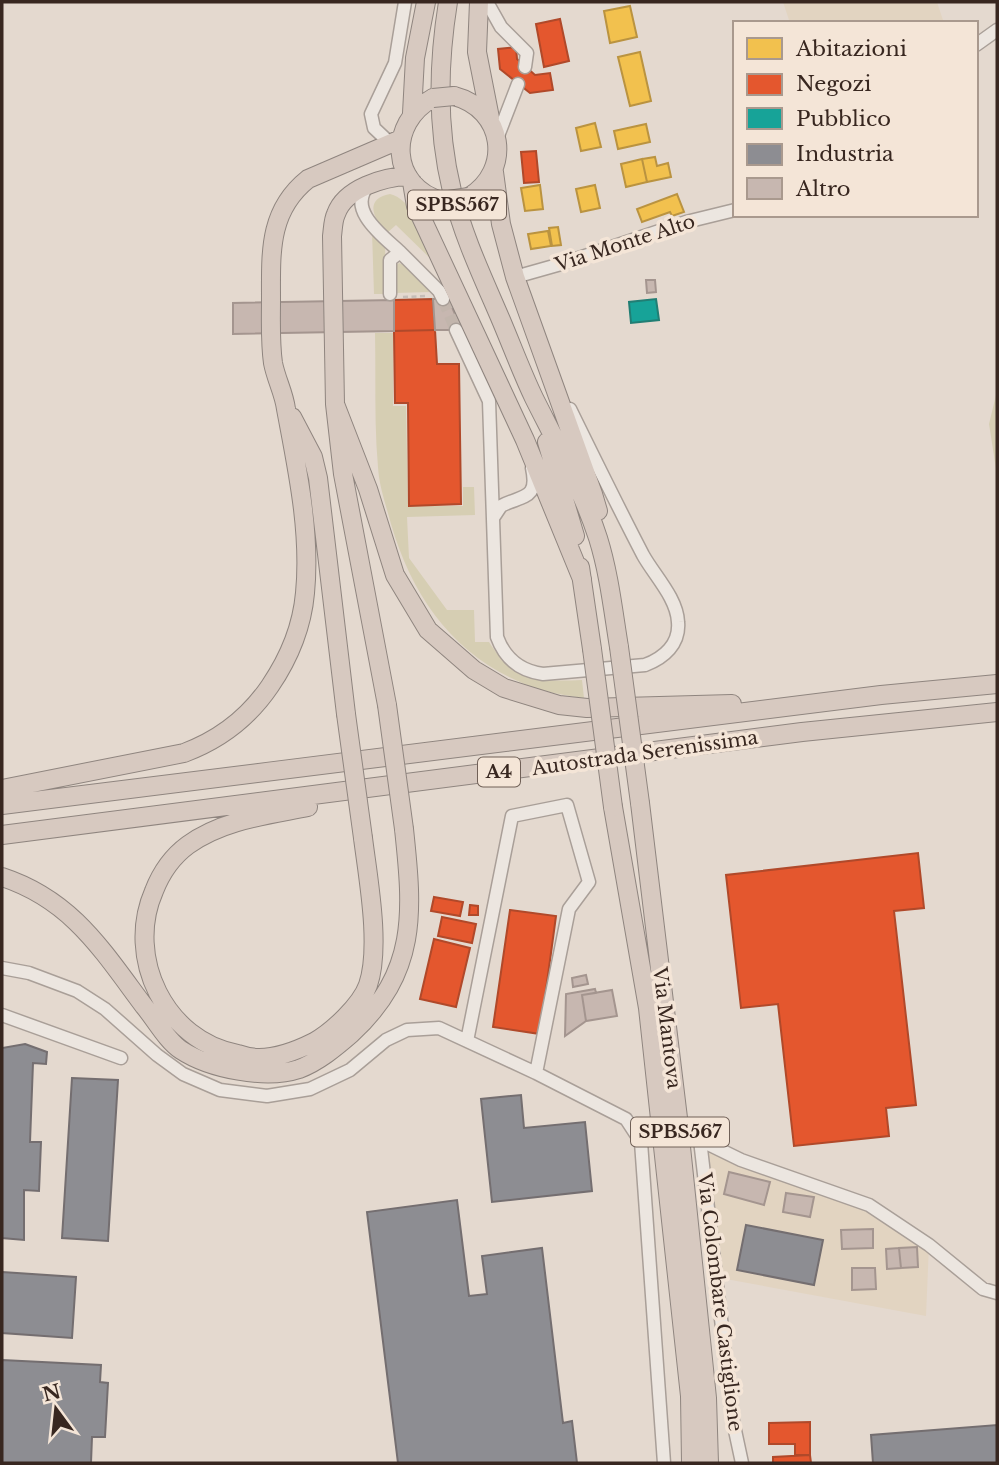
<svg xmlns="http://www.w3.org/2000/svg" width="999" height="1465" font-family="'Libre Baskerville',serif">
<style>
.farmland{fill:#e2d4c1}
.green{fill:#d6ceb3}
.homes{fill:#f2c14e;stroke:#ba9340;stroke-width:2}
.shops{fill:#e4572e;stroke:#b0492a;stroke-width:2}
.public{fill:#17a398;stroke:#217e74;stroke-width:2}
.industry{fill:#8d8d92;stroke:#746e70;stroke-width:2}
.building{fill:#c7b7b0;stroke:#a4958f;stroke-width:2}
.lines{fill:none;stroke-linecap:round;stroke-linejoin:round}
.minor-tunnel{stroke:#c2b5ac;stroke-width:12;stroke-dasharray:12 6;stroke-linecap:butt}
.minor-casing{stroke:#a99f98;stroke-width:15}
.highway-casing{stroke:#8f857f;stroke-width:20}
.path{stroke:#c5bdb7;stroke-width:2.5;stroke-dasharray:5 3.5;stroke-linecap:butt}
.minor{stroke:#ece6e0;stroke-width:12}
.highway{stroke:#d7c9c0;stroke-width:18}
.highway-bridge-casing{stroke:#8f857f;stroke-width:20;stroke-linecap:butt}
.highway-bridge{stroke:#d7c9c0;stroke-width:18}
.labels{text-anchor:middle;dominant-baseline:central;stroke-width:7;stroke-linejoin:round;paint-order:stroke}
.shield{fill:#f4e5d7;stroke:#706057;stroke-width:2}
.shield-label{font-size:18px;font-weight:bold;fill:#382720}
.street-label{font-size:19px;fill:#382720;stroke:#f4e5d7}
</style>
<rect width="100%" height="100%" fill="#e4d9cf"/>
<path class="farmland" d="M783,2H937L944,23H790Z
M700,1140L869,1205L929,1245L926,1316L715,1277Z"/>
<path class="green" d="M390,194C414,199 428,244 437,265L396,225L387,233C374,220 363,199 390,194Z
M372,231L385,243L386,294H374Z
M399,263L404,265L431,292L394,293L395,266Z
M375,333H393V406H406L408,506H463V487H474L475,515L407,517L409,558L447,610H474L475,642H489C514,681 539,682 582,680L584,698C570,696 556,694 542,690C461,665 414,603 391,524C386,505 379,486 378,467C374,423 376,377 375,333Z
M997,391V475L989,424Z"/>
<path class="homes" d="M630,6L637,37L610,43L604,11Z
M640,52L651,101L630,106L618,57Z
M595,123L601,147L581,151L576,128Z
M646,124L650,142L618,149L614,131Z
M655,157L657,166L668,163L671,177L647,182L642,159Z
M642,159L647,182L626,187L621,164Z
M540,185L543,209L525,211L521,188Z
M595,185L600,208L581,212L576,189Z
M677,194L684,212L672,216L670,212L642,222L637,209Z
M558,227L561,245L552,246L549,228Z
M548,231L551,246L531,249L528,234Z"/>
<path class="shops" d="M560,19L569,61L544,67L536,24Z
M516,47L517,59L535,75L550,73L553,90L530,93L500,69L498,49Z
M536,151L539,182L524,183L521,152Z
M433,299L435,330L394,331V300Z
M435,330L437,364H459L461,504L409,506L408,403H395L394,331Z
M918,853L924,908L894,911L916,1105L886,1108L889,1136L794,1146L778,1004L741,1008L726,875Z
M434,897L463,902L460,916L431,911Z
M470,905L478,906V915H469Z
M510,910L556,916L540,1034L493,1027Z
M442,917L476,924L472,943L438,936Z
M434,939L470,948L456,1007L420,999Z
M810,1422V1455H795V1444H769V1423Z
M810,1455L811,1463H773V1457Z"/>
<path class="public" d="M656,299L659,320L631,323L629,302Z"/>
<path class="industry" d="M25,1044L47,1052L46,1064L33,1063L30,1142H41L39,1191L24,1190V1240L2,1238V1048Z
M72,1078L118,1080L108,1241L62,1238Z
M521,1095L524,1128L585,1122L592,1191L492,1202L481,1099Z
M457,1200L469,1296L487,1294L482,1256L542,1248L563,1423L572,1421L577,1463H398L367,1212Z
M746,1225L823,1240L814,1285L737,1270Z
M2,1272L76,1277L72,1338L2,1333Z
M2,1360L101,1365L100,1382L108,1383L105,1437H92L91,1463H2Z
M997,1425V1463H873L871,1435Z"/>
<path class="building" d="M646,280H655L656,292L647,293Z
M448,298L462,330H435L433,299Z
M394,300V331L233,334V303Z
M586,975L588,984L573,987L572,978Z
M595,989L596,993L582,995L586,1021L565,1036L566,994Z
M612,990L617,1016L586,1021L582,995Z
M729,1172L770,1182L764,1205L724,1194Z
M786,1193L814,1197L810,1217L783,1212Z
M873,1229V1248L842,1249L841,1230Z
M917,1247L918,1267L901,1268L899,1248Z
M899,1248L901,1268L887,1269L886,1249Z
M852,1268H875L876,1289L852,1290Z"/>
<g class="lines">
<path class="minor-tunnel" d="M443,299L456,330"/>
<g class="minor-casing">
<path id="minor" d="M487,2L501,27L527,53L525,67
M976,45L997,30
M496,141L518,84
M391,144L374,128L371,114L395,63L405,2
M369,185C345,209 384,237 400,252
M515,277L561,264L686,222L735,210
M390,294V260L400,252L439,291L443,299
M456,330L489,401L497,637C505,659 520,671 543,674L645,665C664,658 680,644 678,622C677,598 654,575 643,555C618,507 594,458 570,409
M493,518L501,506C522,495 539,500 532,468
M2,968L29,973L77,991L105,1009L157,1055L183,1074L220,1090L267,1096L310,1089L350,1070L386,1040L407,1030L439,1028L536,1073L626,1119L641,1142L664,1463
M2,1015L121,1058
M467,1041L512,816L567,805L589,882L569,909L536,1073
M700,1140L741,1160L869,1205L929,1245L983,1289L997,1293
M700,1140L733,1421L742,1463"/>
</g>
<g class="highway-casing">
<path id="highway" d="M448,2C438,64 437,130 452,191C463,236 483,278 501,320C512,346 522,373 534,398C557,444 582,489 598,538C609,573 613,610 619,647
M479,2L477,52L490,118
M454,96C504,109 513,170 469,197
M433,98C387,123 390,187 442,201
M412,113L415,58L426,2
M494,172L501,224L515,277L593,494L598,511
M412,182L416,206L525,440L582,579
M335,404L368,489L395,575L428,630L474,670L504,688L559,705L587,708L732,704
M292,417L313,457L318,478L346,714
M547,442L575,536
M580,567L592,649
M387,705L343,474L335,404L332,236C333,229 333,220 336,214C345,188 384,177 408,176
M2,789L184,753C219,740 249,717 270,686C289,658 302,627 305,593C311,532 297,468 286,409C284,393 276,379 273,363C270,342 271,321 271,300C271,253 268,211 308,179L401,139
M640,803L678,1118L707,1398L709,1463
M2,805L881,695L997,684
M308,807C268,815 222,820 188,845C173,856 161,873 154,891C125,957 165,1041 238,1054C244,1056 252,1058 259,1058C277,1058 298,1050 314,1042C332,1032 361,1005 368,985C381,947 368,878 363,838
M613,807L648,1008L690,1396L691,1463
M2,835L802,732L997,712
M2,877C72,900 102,950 144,1006C155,1019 167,1041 181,1050C210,1069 266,1080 299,1069C318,1062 336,1047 351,1034C418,972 413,913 404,829"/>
</g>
<path class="path" d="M403,297L427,296"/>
<use href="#minor" class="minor"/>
<use href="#highway" class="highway"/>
<g class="highway-bridge-casing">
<path id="highway-bridge" d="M433,98L454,96
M442,201L469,197
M619,647L640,803
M592,649L613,807
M387,705L404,829
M346,714L363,838"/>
</g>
<use href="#highway-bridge" class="highway-bridge"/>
</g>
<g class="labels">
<g class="shield">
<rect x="408" y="190.5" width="98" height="29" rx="5"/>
<rect x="478" y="757.5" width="42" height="29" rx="5"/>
<rect x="631" y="1117.5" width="98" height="29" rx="5"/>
</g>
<g class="shield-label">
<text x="457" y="205">SPBS567</text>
<text x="499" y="772">A4</text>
<text x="680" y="1132">SPBS567</text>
</g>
<g class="street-label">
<text transform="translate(625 243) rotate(-18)">Via Monte Alto</text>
<text transform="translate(645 753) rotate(-8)">Autostrada Serenissima</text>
<text transform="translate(667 1028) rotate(83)">Via Mantova</text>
<text transform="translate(720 1302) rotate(83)">Via Colombare Castiglione</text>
</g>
</g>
<rect width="999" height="1465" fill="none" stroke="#382720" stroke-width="7"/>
<rect x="733" y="21" width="245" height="196" fill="#f4e5d7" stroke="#a9998e" stroke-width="2"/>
<rect x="747" y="38" width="35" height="21" fill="#f2c14e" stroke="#a9998e" stroke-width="2"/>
<text x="796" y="56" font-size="21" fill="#382720">Abitazioni</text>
<rect x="747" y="74" width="35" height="21" fill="#e4572e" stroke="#a9998e" stroke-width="2"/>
<text x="796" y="91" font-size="21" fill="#382720">Negozi</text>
<rect x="747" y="108" width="35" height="21" fill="#17a398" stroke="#a9998e" stroke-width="2"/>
<text x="796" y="126" font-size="21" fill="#382720">Pubblico</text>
<rect x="747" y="144" width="35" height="21" fill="#8d8d92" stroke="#a9998e" stroke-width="2"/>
<text x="796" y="161" font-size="21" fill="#382720">Industria</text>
<rect x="747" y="178" width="35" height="21" fill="#c7b7b0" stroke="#a9998e" stroke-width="2"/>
<text x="796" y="196" font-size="21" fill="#382720">Altro</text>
<g transform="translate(56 1409) rotate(345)" stroke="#f4e5d7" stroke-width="5" paint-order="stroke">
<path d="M0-5L12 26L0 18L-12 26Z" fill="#382720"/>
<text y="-10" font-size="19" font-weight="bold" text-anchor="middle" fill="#382720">N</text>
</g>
</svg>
